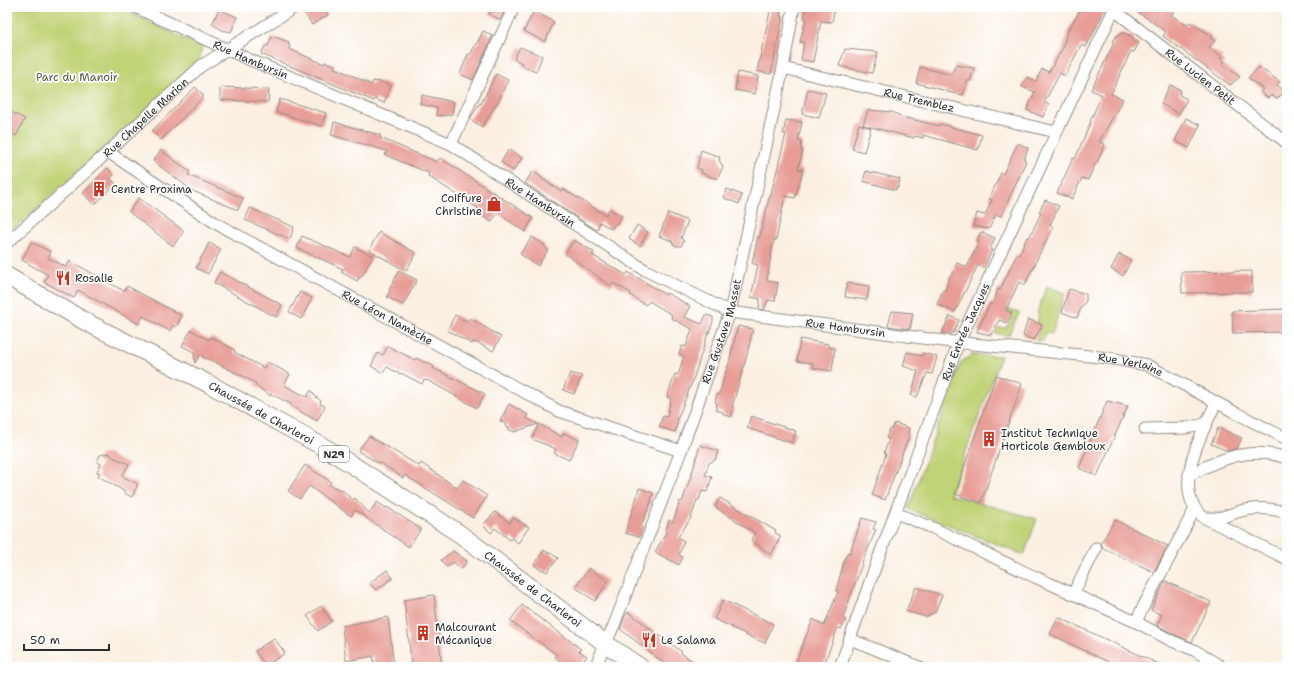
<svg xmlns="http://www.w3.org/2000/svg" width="1294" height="674" font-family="'Shantell Sans',sans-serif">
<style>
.green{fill:#c0d376;stroke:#767f50}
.building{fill:#e89d96}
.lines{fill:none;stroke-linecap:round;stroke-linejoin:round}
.minor-casing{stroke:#928d86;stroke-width:13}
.primary-casing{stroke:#928d86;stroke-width:19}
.minor{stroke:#fff;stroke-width:11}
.primary{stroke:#fff;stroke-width:17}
.labels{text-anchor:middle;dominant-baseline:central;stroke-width:3.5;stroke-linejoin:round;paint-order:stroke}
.shield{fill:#fff;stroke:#6b6b6b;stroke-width:1}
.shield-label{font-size:10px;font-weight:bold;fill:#2b2b2b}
.street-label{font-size:11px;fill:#2b2b2b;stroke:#fff}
.park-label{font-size:11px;fill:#585d42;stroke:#fff}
.poi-label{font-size:11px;fill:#2b2b2b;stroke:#fff;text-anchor:start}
</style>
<rect width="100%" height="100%" fill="#fff"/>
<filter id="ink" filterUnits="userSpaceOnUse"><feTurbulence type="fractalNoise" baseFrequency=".025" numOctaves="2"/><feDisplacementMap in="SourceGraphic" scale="8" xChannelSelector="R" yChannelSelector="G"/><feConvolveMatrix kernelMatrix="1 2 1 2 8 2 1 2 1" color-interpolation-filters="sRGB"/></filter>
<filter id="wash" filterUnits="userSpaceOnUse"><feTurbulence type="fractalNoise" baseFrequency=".012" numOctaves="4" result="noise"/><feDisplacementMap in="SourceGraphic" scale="16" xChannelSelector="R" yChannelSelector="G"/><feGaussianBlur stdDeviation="0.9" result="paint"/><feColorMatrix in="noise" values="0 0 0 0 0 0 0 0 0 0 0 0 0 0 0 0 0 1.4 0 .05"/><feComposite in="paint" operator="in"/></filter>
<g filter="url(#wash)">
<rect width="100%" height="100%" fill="#faefe1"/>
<path class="green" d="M7,7H117L202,47L199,62L7,235Z
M1047,286L1065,293L1052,334L1046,333L1043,341H1036L1041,325L1037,323L1039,314L1037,313Z
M1001,305L1019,313L1008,336L995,333L997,328H1006L1011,320L1012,313L1000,307Z
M972,355L1001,356L950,495L1037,519L1024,555L908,509L961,362Z"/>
<g id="blocks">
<path class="building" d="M312,7H324L328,15L312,25L304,12Z
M493,7H506L500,20L489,14Z
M771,7H782L780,16H783L771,74L757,71Z
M806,7H835L832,22L821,21L813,62L801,60L804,42H800L806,18H804Z
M1082,7H1106L1086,47L1081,45L1065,76L1060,73L1044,103L1049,104L1043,117L1027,110L1035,92L1022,87L1027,77L1036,81L1042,69L1049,72L1064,46H1063L1068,30Z
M1128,7H1150L1156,11L1159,7H1166L1174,12L1171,15L1186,25L1190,22L1212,36L1210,38L1215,41L1209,48L1223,57L1220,58L1225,62L1222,64L1240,77L1230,85L1163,36L1166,32L1150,20Z
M219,9L237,17L231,32L222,30L212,24Z
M534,11L554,22L545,42L524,31Z
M483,31L493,35L473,80L460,74L468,54L470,55L476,43L477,44Z
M1123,33L1134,37L1132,40L1139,43L1134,52L1131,51L1111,94L1123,99L1099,142L1105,144L1097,163L1096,162L1088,180L1082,178L1072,199L1057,193L1073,158L1075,159L1091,121H1090L1102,95L1091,90L1114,43L1112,42L1117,35Z
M272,36L289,42L288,45L290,46L289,49L324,64L325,62L335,65L334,68L349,74L372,85L373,81L381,82L391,86L384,103L375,99L374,101L261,54L265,46H268Z
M520,47L542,56L536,72L521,66L522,63L514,59Z
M845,49L878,52L872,73L839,66Z
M955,65L974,68L970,81H967L963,95L947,92V91L916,83L920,67L952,75Z
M1259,67L1280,82L1277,85L1285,91L1277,99L1271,95L1268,98L1260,92L1263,89L1248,78Z
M738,72L758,76L755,94L735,90Z
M496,74L508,80L499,100L482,127L470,119L480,103L481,104Z
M1170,85L1181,90L1179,95L1187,99L1179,114L1161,104Z
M195,87L204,96L161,140L152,131Z
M220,87L269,89L268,102L220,100Z
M808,89L826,93L819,118L802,114Z
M422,95L454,102L452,114L443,116L436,115L437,108L420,104Z
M280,99L326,113L322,126L276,112Z
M7,110L25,119L16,136L7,131Z
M868,110L892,112L907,119V118L939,126L940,124L982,135L978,150L923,135V138L915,136L914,138L863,125Z
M1186,118L1200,125L1189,148L1175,141Z
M786,120L802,122L798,141L802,142L801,150H803L798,169L803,170L795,198L785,196L776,240H774L771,255L767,280L778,283L775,301L768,300L764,310L759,309L760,299L751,297L758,265L752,263L758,237H760L769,198H770L786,134H783Z
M334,122L380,135V138L437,162L440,158L533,218L525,232L498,213L491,222L477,212L479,209L428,176L429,173L385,155L387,151L331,135Z
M859,124L871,128L864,152L852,149Z
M1018,143L1028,148L1024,160L1026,161L1001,216L996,214L989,229L973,226L977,213L985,215L992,200L989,199L1001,173L1003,174Z
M509,149L522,158L513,171L501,162Z
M161,150L190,172L188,175L243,198L238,210L193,191L153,161Z
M701,150L720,157L719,160L723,167L717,179L701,173L702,170L697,168Z
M107,168L114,175L110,178L116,184L94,205L83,193Z
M533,171L542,178V179L561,191L563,189L606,215L609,209L622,216L617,224H615L611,229L600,222L597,230L579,219L525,183Z
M866,171L900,179L898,188L896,187V190L863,181Z
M727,189L742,195L739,204L724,198Z
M139,198L184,231L173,246L129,212Z
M1045,200L1059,206L1050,225L1053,227L1037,259L1033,270L1032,269L1025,285L1019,282L1006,310L1012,313L1007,323L999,320L991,335L977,332L990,303L993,304L998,289L1000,290L1017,254L1019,255L1027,237L1029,238L1041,213L1039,212Z
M250,208L294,227L290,239L245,220Z
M668,213L688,221L681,238L684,241L681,246H676L673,244L672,241L659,236Z
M637,225L648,232L640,246L629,239Z
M379,232L416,253L406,271L369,250Z
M981,232L995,238L990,249L992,250L984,268L978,265L955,312L937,304L943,290L945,291L950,276H951L957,263L967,267L979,242L977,240Z
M302,236L350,257L355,247L373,256L362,276L361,275L357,281L341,272L343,269L297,248Z
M532,237L545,245L544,246L548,250L538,266L520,254Z
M574,240L594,252L592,255L626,275L628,272L666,295L667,293L690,306L684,317L702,324L706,315L713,317V322L709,333H708L693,380L677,420L678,421L675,432L659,427L663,416L667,417L671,399L667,397L675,374L678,375L684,356L679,354L682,346L686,347L692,329L671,318L672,315L649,301L646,305L630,295L631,293L613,283L611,286L599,278V277L565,254Z
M31,242L51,252L48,258L66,267L70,261L124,291L127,286L182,316L176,327L173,325L170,331L143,316L139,324L78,290L74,298L44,282L48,275L22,260Z
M209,243L221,249L208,274L196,268Z
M1119,254L1131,260L1123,276L1111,269Z
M399,271L417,280L403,305L387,297L390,291L389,290Z
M1252,271V292L1182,293L1181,272Z
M220,272L282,305L276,317L214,283Z
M847,283L869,286L867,300L845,297Z
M1069,289L1086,294V301L1082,306L1077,318L1062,312Z
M300,292L312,298L301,319L289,312Z
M1287,309V332L1233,333L1232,311Z
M892,311L913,313L910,329L888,326Z
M455,315L467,322L470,318L501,337L493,351L476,342V343L473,342L472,344L447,330Z
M950,316L959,320L954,332L950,334L942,333Z
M1028,319L1042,325L1034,340L1023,336Z
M738,326L753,329L747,355L732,407L734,408L731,417L723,414V412L716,410L717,403L715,402L717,394L719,395L727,367H728Z
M191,330L209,340L211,337L226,345L235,350L234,352L264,368L267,362L290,374L284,385L307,397L311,390L316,397L321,401L320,404L325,406L317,421L291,406V404L271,394V396L255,385L256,383L207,358L206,359L200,355L195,363L194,352L182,346Z
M800,339L828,344V347L835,348L832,371L813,368V363L797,361Z
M388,346L415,360L416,358L426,363L427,362L434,367L433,368L485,394L477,408L427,380L426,381L424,380L422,384L401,373L400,374L387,367L383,373L371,366L378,353L383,355Z
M907,352L922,356L923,353L937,357L932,374L927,373L917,397L911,395L918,371L903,366Z
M570,373L582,376L574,394L563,390Z
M996,375L1022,384L981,503L955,494Z
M1107,401L1128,406L1097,476L1079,468Z
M509,404L528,415L526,418L538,424L514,432L508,429L509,427L506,426L507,424L500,421Z
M751,416L796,431L792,443L747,428Z
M895,423L909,428L908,435L909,436L885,500L872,495L886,454L884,453L889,439L886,438L890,429L891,430Z
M539,424L562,437L564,433L579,440L569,460L554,453L556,449L532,439Z
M1218,428L1242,438L1237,448L1228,451L1211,444Z
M369,436L419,466L421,463L457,488L463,480L487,496L473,518L405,475L403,478L381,463L380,464L358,451Z
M700,445L718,451L715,460L709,463L705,475L712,477L707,492L702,491L699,500H697L691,518L678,537L684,541L679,555L683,557L679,565L655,552L667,531L666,530L669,520L673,522L680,501L682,502L692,473Z
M109,453L113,457L129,464L122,476L138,484L132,497L124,493V491L98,476L100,473L97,472L101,464L97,462L100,455Z
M305,465L331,482L329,485L342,490L353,500L355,498L369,513L377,502L386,508L387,507L421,529L409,547L355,510L351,516L309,486L300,499L288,491Z
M639,488L653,493L650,505L641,526L643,527L639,537L625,533L636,500Z
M720,498L776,531L775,533L781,536L771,555L751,540L755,533L715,507Z
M495,512L510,523L513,518L529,527L518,543L512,538L510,540L495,528L491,533L483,525Z
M862,518L876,522L873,529L876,530L864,558L843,618L846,620L841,629L838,627L823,667H794L813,619L824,626L838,592L836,591L845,557H846L848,552L850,553Z
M1115,520L1168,546L1154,572L1103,548L1101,543Z
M544,550L548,553L549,552L558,558L547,572L542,569L541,570L534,565Z
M453,551L467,561L462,569L453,562L446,567L441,560Z
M589,568L608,581L595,601L575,587Z
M387,570L393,578L376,590L369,583Z
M1165,581L1211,602L1192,642L1175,635L1157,625L1162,615L1151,610Z
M916,587L942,595L935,612L926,617L906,611Z
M434,595L442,667H412L404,600Z
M723,600L773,624L765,643L745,635L746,634L732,628V627L714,619Z
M522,605L581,649L579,651L587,656L580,667H568L555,657L557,655L510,621Z
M321,606L332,621L318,631L307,616Z
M628,612L682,652L681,653L701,667H669L620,629L625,616Z
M388,617L394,667H375L373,656L346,661L342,626Z
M1058,617L1165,667H1119L1050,634Z
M274,638L285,653L266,666L255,651Z"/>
</g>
</g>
<g filter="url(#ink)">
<use href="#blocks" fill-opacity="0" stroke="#928d86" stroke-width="1"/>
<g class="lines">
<g class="minor-casing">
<g id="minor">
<path id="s1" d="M135,7L248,59L451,144L645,270L730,312L944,341L1109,358L1147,365L1236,413L1287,439"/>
<path id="s2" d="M1114,10L1287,143"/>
<path id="s3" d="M783,68L1056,132"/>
<path d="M451,144L514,7"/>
<path id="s4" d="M108,152L217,224L559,411L681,451"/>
<path id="s5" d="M7,243L108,152L201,66L295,7"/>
<path d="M1216,403C1202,432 1170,491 1203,517L1287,559"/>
<path d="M1145,429L1186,428L1206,424"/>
<path d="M1189,475C1222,458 1250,446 1287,458"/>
<path d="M896,513L933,528L1035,577L1136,622L1172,641L1194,650L1222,667"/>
<path d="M1207,518C1219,519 1226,516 1237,512C1255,507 1270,507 1287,513"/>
<path d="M1073,594L1096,548"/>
<path d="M1136,622C1148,595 1163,571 1176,545C1183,533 1188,521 1195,509"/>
<path d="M850,639L919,667"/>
<path id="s6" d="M595,667L614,625L681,451L730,312L783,68L794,7"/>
<path id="s7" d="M840,667L877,562L959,342L1115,7"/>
</g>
</g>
<g class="primary-casing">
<g id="primary">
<path id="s8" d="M7,276L86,322L209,384L329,450L460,534L606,644L640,667"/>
</g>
</g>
<use href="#minor" class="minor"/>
<use href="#primary" class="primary"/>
</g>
</g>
<defs>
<g id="building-bare" transform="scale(1.2)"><path d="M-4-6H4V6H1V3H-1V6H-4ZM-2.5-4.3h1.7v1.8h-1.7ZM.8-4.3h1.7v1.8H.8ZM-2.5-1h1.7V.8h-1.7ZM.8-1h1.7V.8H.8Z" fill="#c8321e" stroke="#fff" stroke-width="2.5" paint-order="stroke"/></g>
<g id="shop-bare" transform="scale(1.2)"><path d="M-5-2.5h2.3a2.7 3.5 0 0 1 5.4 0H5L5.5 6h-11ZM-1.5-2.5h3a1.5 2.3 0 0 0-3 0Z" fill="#c8321e" stroke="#fff" stroke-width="2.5" paint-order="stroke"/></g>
<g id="restaurant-bare" transform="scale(1.2)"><path d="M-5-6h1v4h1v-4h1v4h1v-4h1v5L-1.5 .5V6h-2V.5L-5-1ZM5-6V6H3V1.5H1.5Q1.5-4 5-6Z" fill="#c8321e" stroke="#fff" stroke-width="2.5" paint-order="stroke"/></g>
</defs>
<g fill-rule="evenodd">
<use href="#building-bare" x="99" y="189"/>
<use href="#shop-bare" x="494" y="204"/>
<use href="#restaurant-bare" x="63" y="278"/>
<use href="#building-bare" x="989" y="439"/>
<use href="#building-bare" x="423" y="633"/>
<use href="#restaurant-bare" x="649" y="640"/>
</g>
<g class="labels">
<rect class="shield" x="319" y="446" width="30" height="16" rx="3"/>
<g class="shield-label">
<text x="334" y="454">N29</text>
</g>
<g class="street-label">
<text stroke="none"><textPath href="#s1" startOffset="127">Rue Hambursin</textPath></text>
<text stroke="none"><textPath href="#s2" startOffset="109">Rue Lucien Petit</textPath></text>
<text stroke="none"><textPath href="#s3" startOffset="140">Rue Tremblez</textPath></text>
<text stroke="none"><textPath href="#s5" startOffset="187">Rue Chapelle Marion</textPath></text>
<text stroke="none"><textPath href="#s1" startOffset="451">Rue Hambursin</textPath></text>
<text stroke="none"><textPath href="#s4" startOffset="325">Rue Léon Namèche</textPath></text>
<text stroke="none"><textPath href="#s1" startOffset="787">Rue Hambursin</textPath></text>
<text stroke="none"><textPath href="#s6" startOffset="359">Rue Gustave Masset</textPath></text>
<text stroke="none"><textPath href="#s7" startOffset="358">Rue Entrée Jacques</textPath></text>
<text stroke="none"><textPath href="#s1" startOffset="1075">Rue Verlaine</textPath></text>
<text stroke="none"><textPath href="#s8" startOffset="289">Chaussée de Charleroi</textPath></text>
<text stroke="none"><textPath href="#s8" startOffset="613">Chaussée de Charleroi</textPath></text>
</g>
<g class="park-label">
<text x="77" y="77">Parc du Manoir</text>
</g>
<g class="poi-label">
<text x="111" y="189">Centre Proxima</text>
<text x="482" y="198" text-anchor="end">Coiffure<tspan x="482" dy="13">Christine</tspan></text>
<text x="75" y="278">Rosalie</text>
<text x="1001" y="433">Institut Technique<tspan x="1001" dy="13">Horticole Gembloux</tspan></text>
<text x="435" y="627">Malcourant<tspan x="435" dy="13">Mécanique</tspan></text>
<text x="661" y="640">Le Salama</text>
</g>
</g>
<rect width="1294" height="674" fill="none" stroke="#fff" stroke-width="24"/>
<path d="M24 644v6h85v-6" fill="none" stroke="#2b2b2b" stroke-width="2"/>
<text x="30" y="644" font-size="12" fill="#2b2b2b" stroke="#ffffff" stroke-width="3" paint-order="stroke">50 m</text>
</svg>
